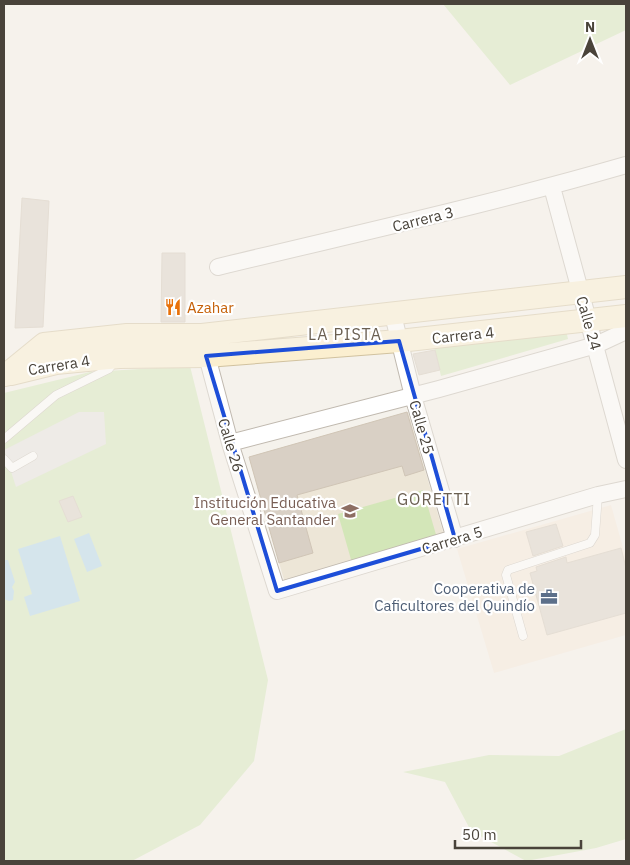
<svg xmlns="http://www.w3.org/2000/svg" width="630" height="865" font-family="'IBM Plex Sans',sans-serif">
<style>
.commercial{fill:#f5e8da}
.education{fill:#ede6d7}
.green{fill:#d3e6b8}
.parking{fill:#e4e2e0}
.water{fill:#aed5ec}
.building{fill:#d9d0c5;stroke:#d0c5b6}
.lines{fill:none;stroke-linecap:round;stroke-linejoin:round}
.lane-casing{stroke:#c0b9af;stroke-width:9}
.street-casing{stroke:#c0b9af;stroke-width:18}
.secondary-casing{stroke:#d1c29f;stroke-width:24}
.lane{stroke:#fff;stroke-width:8}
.street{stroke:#fff;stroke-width:16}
.secondary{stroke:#fbefd0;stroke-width:22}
.marked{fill:none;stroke:#1d4ed8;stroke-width:4;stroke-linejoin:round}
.labels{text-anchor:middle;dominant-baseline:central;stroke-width:4.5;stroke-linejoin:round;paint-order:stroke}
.street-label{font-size:15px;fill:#49433a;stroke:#fff}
.food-label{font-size:15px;fill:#c56008;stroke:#fff;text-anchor:start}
.education-label{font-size:15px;fill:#785e54;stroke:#fff;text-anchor:end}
.service-label{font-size:15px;fill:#4e5e75;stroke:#fff;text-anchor:end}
.neighbourhood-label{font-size:16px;letter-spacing:1px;fill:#6b6052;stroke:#fff}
</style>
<rect width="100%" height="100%" fill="#f5f2ec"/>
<path class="commercial" d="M611,505L626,558V635L494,673L457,549Z"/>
<path class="education" d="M408,412L446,542L286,587L249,457Z"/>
<path class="green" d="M443,4H626V30L510,85Z
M566,330L568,339L441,376L434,346Z
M190,366L268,680L254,761L200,825L132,861H4V393L90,372Z
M423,490L437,538L352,563L338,514Z
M626,729V839L596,848L526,861L471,831L445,782L403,772L489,755L559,756Z"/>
<path class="parking" d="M79,412H104L106,444L16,487L4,450Z"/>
<path class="water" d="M89,533L102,566L87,572L74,539Z
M60,536L80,601L30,616L24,597L32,594L18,549Z
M4,560H8L15,582L12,587L14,591L13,600L9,601L4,599Z"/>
<path class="building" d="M22,198L49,201L43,327L15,328Z
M162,253H185V322H161Z
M435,350L440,370L419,375L413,354Z
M407,412L424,470L405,476L402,466L297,495L313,553L279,563L249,457Z
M73,496L82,517L68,522L59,501Z
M556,524L563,546L533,556L526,532Z
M621,548L626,568V613L547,635L530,573L537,571L536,567L566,557L567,563Z"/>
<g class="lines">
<g class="lane-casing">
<path id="lane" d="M4,439L56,395L109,369L114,362
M4,459L12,468L33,456
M523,636L506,575L508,570L590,543L595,535L598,495"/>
</g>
<g class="street-casing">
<path id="street" d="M552,187L626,460
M218,267C354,234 491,204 626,165
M393,315L413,396L455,539
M204,345L230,443L277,591L598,495L626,489
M230,443L439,389L596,345L626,331"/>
</g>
<g class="secondary-casing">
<path id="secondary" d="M11,374L56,363L119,357L206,356L399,341L626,316
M6,375L44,344L127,335H202L626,287"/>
</g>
<use href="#lane" class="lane"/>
<use href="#street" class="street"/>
<use href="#secondary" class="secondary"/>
</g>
<path d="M0 0H630V865H0ZM399,341L455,539L277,591L206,356Z" fill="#f5f2ec" fill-opacity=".55" fill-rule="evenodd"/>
<path class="marked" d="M399,341L455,539L277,591L206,356Z"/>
<defs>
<g id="restaurant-bare" transform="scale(1.35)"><path d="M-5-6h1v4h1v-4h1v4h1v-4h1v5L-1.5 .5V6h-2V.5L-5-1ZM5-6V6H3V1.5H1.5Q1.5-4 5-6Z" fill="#e8710a" stroke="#fff" stroke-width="2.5" paint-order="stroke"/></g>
<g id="university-bare" transform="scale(1.35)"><path d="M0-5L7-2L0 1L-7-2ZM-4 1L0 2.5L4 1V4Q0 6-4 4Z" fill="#8d6e63" stroke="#fff" stroke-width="2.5" paint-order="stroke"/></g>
<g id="office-bare" transform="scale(1.35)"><path d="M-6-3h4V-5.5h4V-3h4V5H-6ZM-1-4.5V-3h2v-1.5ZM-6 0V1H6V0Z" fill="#5c6f8a" stroke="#fff" stroke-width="2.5" paint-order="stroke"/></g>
</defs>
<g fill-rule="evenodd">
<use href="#restaurant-bare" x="173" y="307"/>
<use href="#university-bare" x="350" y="511"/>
<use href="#office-bare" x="549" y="597"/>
</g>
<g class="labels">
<g class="street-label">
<text transform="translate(423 219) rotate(-14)">Carrera 3</text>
<text transform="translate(589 323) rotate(74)">Calle 24</text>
<text transform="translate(463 335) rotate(-6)">Carrera 4</text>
<text transform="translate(59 365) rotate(-9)">Carrera 4</text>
<text transform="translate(422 427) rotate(74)">Calle 25</text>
<text transform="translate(231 445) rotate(73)">Calle 26</text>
<text transform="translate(452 540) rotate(-17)">Carrera 5</text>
</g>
<g class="food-label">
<text x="187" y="307">Azahar</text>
</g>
<g class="education-label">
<text x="336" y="502">Institución Educativa<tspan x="336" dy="17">General Santander</tspan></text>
</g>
<g class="service-label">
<text x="535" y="588">Cooperativa de<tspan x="535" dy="17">Caficultores del Quindío</tspan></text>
</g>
<g class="neighbourhood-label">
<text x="345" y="334">LA PISTA</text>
<text x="434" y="499">GORETTI</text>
</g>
</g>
<rect width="630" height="865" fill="none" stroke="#49433a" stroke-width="10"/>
<g transform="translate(590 40)" stroke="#ffffff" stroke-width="4" paint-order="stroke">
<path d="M0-4L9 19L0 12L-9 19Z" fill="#49433a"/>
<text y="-8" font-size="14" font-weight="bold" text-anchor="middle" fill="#49433a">N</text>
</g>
<path d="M455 840v8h126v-8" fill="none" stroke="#49433a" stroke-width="2.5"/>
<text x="462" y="840" font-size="15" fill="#49433a" stroke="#ffffff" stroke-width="4" paint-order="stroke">50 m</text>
</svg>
